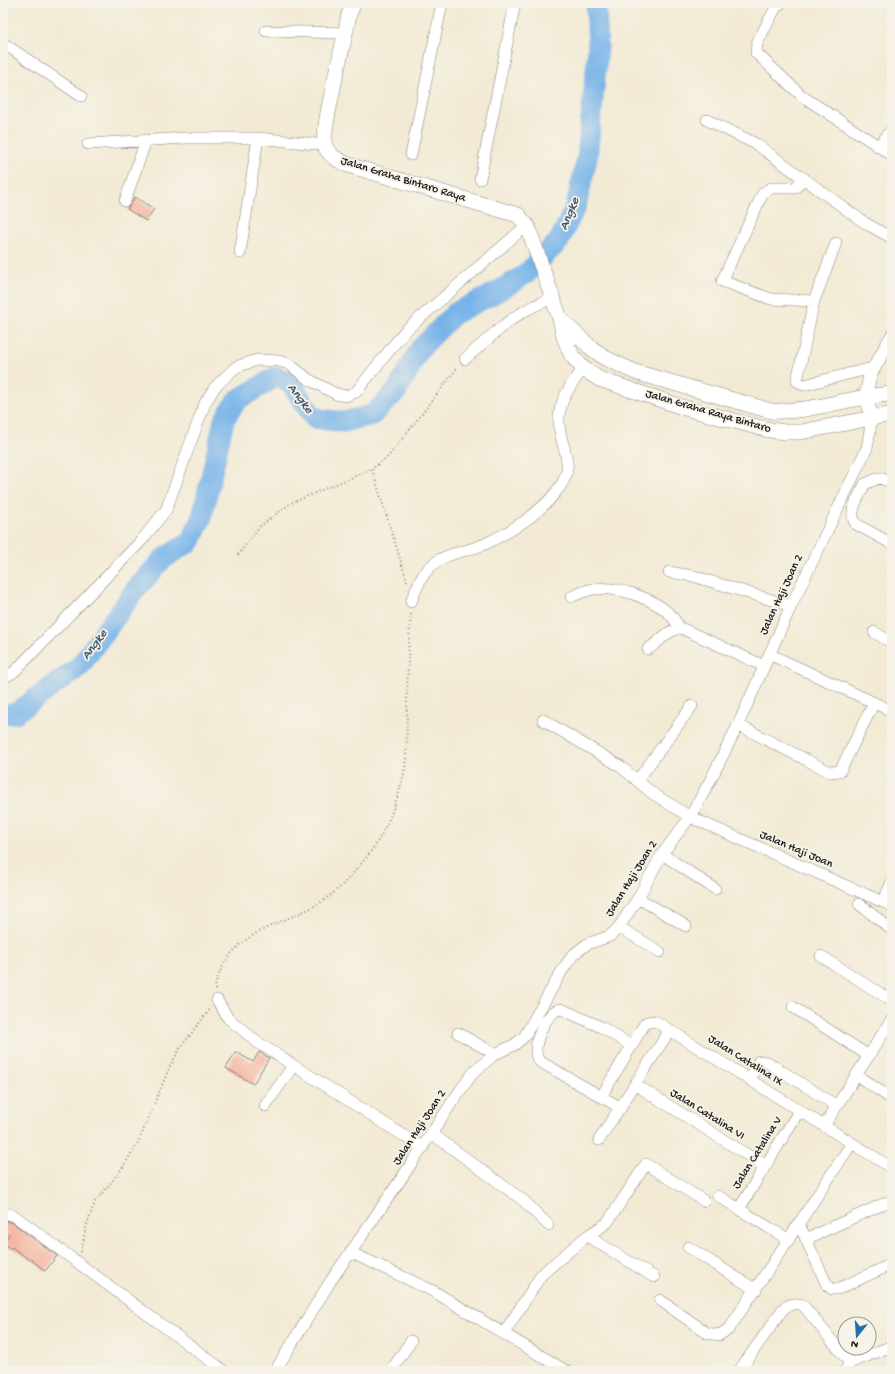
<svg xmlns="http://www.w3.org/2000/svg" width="895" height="1374" font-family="'Gochi Hand',sans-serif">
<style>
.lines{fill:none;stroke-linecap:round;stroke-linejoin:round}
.river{stroke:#77b3e9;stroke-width:21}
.building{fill:#f4ae9a}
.minor-casing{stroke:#878378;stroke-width:12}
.tertiary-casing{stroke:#878378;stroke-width:14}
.secondary-casing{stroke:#878378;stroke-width:16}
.path{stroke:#878378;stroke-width:2;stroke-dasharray:1 3;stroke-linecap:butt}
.minor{stroke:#fff;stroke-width:11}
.tertiary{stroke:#fff;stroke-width:13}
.secondary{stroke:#fff;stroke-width:15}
.labels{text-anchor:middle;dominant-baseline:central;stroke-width:3.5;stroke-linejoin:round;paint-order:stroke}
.street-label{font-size:12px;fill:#1c1c1c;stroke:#f7f3e8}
.water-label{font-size:13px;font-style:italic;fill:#40586e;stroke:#f7f3e8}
</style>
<rect width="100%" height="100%" fill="#f7f3e8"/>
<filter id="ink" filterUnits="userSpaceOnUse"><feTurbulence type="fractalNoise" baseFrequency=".025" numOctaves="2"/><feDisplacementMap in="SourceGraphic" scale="8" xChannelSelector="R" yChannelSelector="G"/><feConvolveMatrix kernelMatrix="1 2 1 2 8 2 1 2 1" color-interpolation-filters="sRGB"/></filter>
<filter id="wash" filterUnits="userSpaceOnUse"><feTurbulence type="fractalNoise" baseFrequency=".012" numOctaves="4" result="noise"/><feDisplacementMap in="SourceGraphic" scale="16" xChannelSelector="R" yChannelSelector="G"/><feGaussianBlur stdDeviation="0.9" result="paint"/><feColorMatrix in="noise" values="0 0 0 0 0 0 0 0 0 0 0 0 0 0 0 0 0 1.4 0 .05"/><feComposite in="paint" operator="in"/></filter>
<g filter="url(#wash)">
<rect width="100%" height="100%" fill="#f2ead4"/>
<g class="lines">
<path class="river" d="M3,714L16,713L79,667L136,589L163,559L191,541L202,517L224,420L237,400L276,377L290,382L314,418L343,422L372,415L397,391L420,349L455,313L495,293L526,274L559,241L576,206L587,158L598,48L596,3"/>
</g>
<g id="blocks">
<path class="building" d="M135,197L154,209L146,221L127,209Z
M236,1052L253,1062L259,1052L269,1058L253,1084L226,1068Z
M3,1220L13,1223L57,1256L45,1271L29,1258L28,1259L12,1247L10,1249L3,1243L9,1234L3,1228Z"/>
</g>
</g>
<g filter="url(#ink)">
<use href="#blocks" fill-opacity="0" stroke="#878378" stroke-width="1"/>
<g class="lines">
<g class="minor-casing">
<path id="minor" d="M781,3L776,7L757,43L756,53L802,96L892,155
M266,31L346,33
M3,43L81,96
M707,120L756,144L865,223L892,238
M88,144L186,138H258L325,145
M878,147L892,129
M411,155L442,3
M804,178L795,188H771L763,193L722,281L771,299L814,301
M480,179L515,3
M125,201L146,140
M836,243L814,301L797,381L804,385L872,368
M240,253L258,138
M465,359C492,336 517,309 552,299
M892,482L879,478L865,484C859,497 847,512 856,524L892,544
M669,572L693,576L791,606
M571,597C579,594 585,590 594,589C621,586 669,602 679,628
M411,602C416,590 420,577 430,567C445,552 467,552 485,544C510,532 539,514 556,492C579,465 560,450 559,423C558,402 570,384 584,369
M874,632L892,643
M648,649C660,642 669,627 683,629L764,666
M769,654L892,711
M3,678L14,672L142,540L166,510L205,403L215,387L236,367L257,360L279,361L289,364L308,379L336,394L346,396L356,392L405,331L519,232L528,227
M543,720L620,766L652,793L690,817L892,906
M738,725L830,772L840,771L874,703
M637,781L692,706
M662,854L715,889
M638,898L686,926
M883,902L892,882
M859,904L892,930
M619,927L660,952
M821,956L892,1001
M217,1000L228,1018L257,1042L423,1148
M793,1007L869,1056
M458,1033L495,1054
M856,1075L892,1099
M750,1080L759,1061L767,1062L837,1106
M636,1085L765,1166
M601,1097L644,1025L647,1022L655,1021L892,1168
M265,1106L293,1066
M621,1108L539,1061C529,1049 546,1010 561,1009L601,1027L632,1046
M824,1126L892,1019
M431,1133L524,1201L548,1225
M599,1140L670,1030
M718,1196L789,1240
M739,1209L799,1111
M3,1212L16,1217L224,1371
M799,1224L827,1285L832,1289H838L892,1264
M587,1236L654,1277
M806,1239L892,1200
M688,1247L756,1290
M352,1253L433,1291L566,1371
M660,1300L707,1333L719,1335L729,1329L852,1143
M504,1333L542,1274L587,1236L607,1223L646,1164L704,1201
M275,1371L330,1282L401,1179L457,1095L473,1073L495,1054L514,1045L524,1037L563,969L573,955L587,944L610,936L619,927L638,898L662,854L690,817L710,781L738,725L791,606L867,448L872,418
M391,1371L411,1341
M739,1371L783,1309C789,1304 795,1302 803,1305L850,1363
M845,1371L850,1363L892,1346"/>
</g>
<g class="tertiary-casing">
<path id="tertiary" d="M872,418L866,396L870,375L892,336"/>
</g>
<g class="secondary-casing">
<path id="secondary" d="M354,3L349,14C346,36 320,133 325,146C329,156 338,160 348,165L518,215L528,227L560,319L564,337L572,356L584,369L599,379L685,408L765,429L784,432H801L892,414
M560,319L590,347L605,358L635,372L771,411C812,413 851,396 892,394"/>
</g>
<path class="path" d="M238,555L259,527L291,503L372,469
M407,581L372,469L389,456L458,367
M215,990C215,983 218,976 221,970C242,926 289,924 324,900C340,889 353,874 365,859C384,836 396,806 403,777C408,758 406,736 407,717C407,682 408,648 411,613
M81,1252L86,1227L95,1202L121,1170L138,1143L170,1066L181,1047L210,1009"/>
<use href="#minor" class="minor"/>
<use href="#tertiary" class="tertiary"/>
<use href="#secondary" class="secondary"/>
</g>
</g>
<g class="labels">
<g class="street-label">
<text transform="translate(403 180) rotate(17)">Jalan Graha Bintaro Raya</text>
<text transform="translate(708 412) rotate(16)">Jalan Graha Raya Bintaro</text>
<text transform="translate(782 595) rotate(-65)">Jalan Haji Joan 2</text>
<text transform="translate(796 850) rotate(23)">Jalan Haji Joan</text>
<text transform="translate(632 879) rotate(-58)">Jalan Haji Joan 2</text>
<text transform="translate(745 1061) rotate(32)">Jalan Catalina IX</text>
<text transform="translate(707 1115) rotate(32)">Jalan Catalina VI</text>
<text transform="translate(420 1128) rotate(-57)">Jalan Haji Joan 2</text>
<text transform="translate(758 1153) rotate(-58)">Jalan Catalina V</text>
</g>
<g class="water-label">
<text transform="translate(570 214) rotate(-68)">Angke</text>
<text transform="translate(300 399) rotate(53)">Angke</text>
<text transform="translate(95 645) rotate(-54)">Angke</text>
</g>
</g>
<rect width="895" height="1374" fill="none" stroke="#f7f3e8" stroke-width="16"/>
<g transform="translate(857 1336) rotate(197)"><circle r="19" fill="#f7f3e8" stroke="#9f9d96"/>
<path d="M0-3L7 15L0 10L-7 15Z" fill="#1f6fb2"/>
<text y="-6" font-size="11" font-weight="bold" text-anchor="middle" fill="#1c1c1c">N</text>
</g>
</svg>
